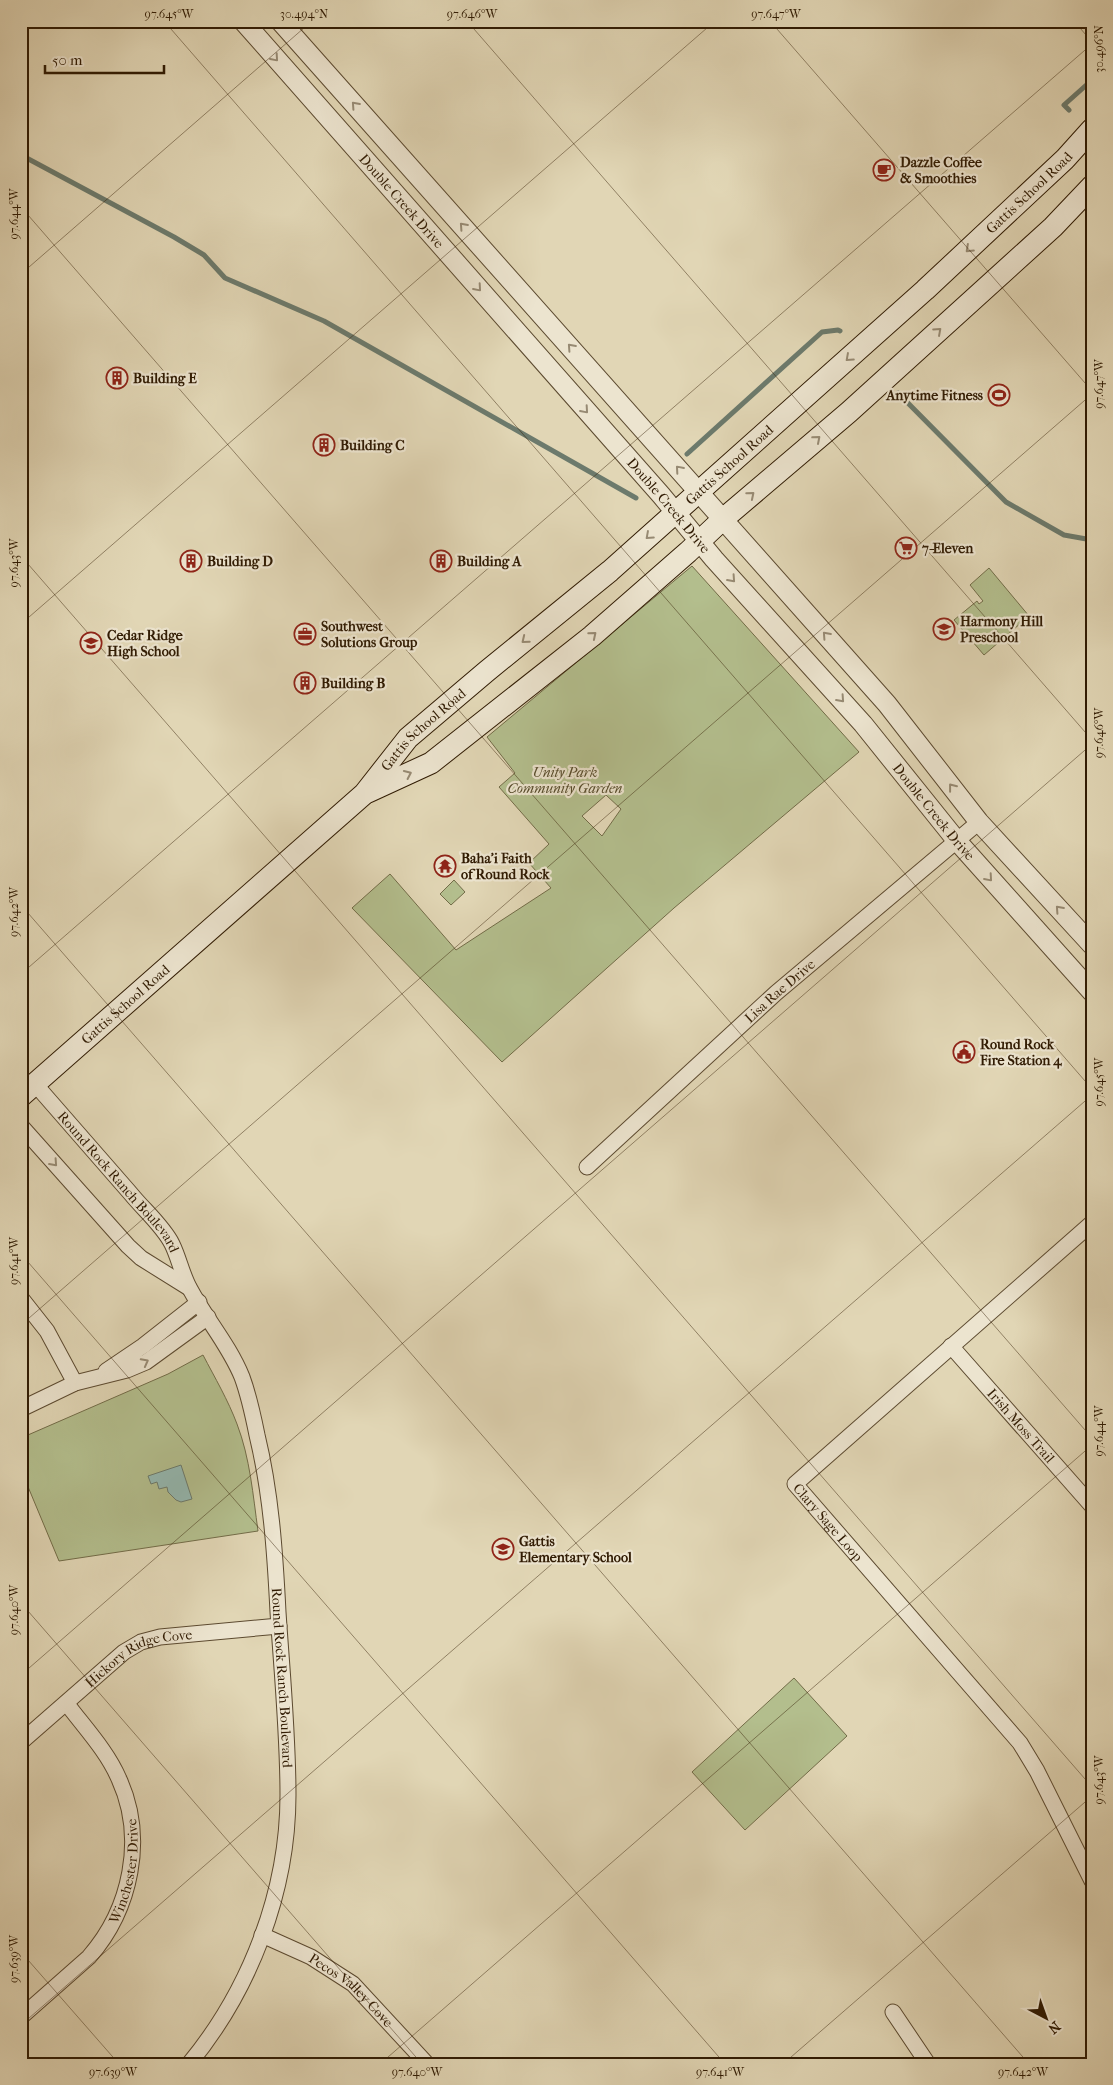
<svg xmlns="http://www.w3.org/2000/svg" width="1113" height="2085" font-family="'IM FELL French Canon',serif">
<style>
.green{fill:#b3be8d;stroke:#726c48;fill-rule:evenodd}
.water{fill:#94b9b2;stroke:#6c7a6c}
.lines{fill:none;stroke-linecap:round;stroke-linejoin:round}
.stream{stroke:#6c7a6c;stroke-width:5}
.minor-casing{stroke:#5c4a30;stroke-width:17}
.tertiary-casing{stroke:#5c4a30;stroke-width:21}
.secondary-casing{stroke:#301b03;stroke-width:23}
.minor{stroke:#ece4cf;stroke-width:15}
.tertiary{stroke:#ece4cf;stroke-width:19}
.secondary{stroke:#ece4cf;stroke-width:21}
.oneway{stroke:#978a73}
.ticks{fill:none;stroke:#301b03;stroke-width:1;stroke-opacity:0.45}
.labels{text-anchor:middle;dominant-baseline:central;stroke-width:4.5;stroke-linejoin:round;paint-order:stroke}
.poi-label{font-size:14px;font-weight:bold;fill:#301b03;stroke:#ece4cf;text-anchor:start}
.street-label{font-size:14px;fill:#301b03;stroke:#ece4cf}
.park-label{font-size:14px;font-style:italic;fill:#574c2c;stroke:#ece4cf}
.neatline{fill:none;stroke:#301b03;stroke-width:2}
.ticks-label{font-size:12px;text-anchor:middle;fill:#301b03}
</style>
<rect width="100%" height="100%" fill="#e1d6b5"/>
<filter id="stains"><feTurbulence type="fractalNoise" baseFrequency=".004" numOctaves="4"/><feColorMatrix values="0 0 0 0 .2 0 0 0 0 .09 0 0 0 0 .02 0 0 0 .5 -.17"/></filter>
<radialGradient id="worn" r=".72"><stop offset=".6" stop-color="#630" stop-opacity="0"/><stop offset="1" stop-color="#630" stop-opacity=".3"/></radialGradient>
<path class="green" d="M692,566L859,752L674,908L502,1062L352,908L390,874L456,950L551,888L529,863L549,844L499,787L515,773L487,737ZM606,795L621,809L602,836L582,816Z
M989,568L1029,616L984,655L954,620L977,601L979,604L983,601L970,585Z
M454,880L465,892L451,905L440,894Z
M203,1355C215,1378 228,1400 237,1424C250,1458 253,1495 258,1531L59,1561L21,1470V1438L168,1374Z
M794,1678L847,1736L745,1830L692,1772Z"/>
<path class="water" d="M181,1465L192,1499L181,1502L176,1500L168,1492L167,1487L159,1489L157,1482L151,1484L148,1476Z"/>
<g class="lines">
<path class="stream" d="M1069,110L1064,105L1092,80
M21,155L174,237L204,255L225,278L324,321L636,498
M898,393L1006,502L1064,535L1092,540
M687,454L822,332L838,330L840,331"/>
<g class="minor-casing">
<g id="minor">
<path id="s1" d="M35,1084C67,1121 99,1157 131,1194C144,1210 163,1226 172,1244C179,1258 182,1275 190,1289C206,1319 229,1345 242,1377C249,1396 253,1415 257,1435C271,1493 275,1552 278,1612C282,1673 288,1734 288,1795C288,1892 250,1990 189,2064"/>
<path d="M21,1126L128,1246L141,1258L189,1288"/>
<path id="s2" d="M587,1167L776,993L979,822"/>
<path id="s3" d="M1092,1223L795,1484L1020,1743L1037,1771L1092,1881"/>
<path d="M21,1298L47,1331L75,1383"/>
<path id="s4" d="M951,1346L1092,1506"/>
<path d="M106,1371L143,1346L199,1302"/>
<path d="M21,1409L75,1383L127,1370L146,1362L208,1317"/>
<path id="s5" d="M21,1742L124,1652L141,1642L160,1637L279,1626"/>
<path id="s6" d="M262,1935L311,1957L353,1984L427,2064"/>
<path d="M893,2012L928,2064"/>
<path id="s7" d="M21,2017L89,1957C131,1909 146,1838 119,1779C107,1751 85,1728 67,1704"/>
</g>
</g>
<g class="tertiary-casing">
<g id="tertiary">
<path id="s8" d="M243,21L661,495L714,559L863,724L957,841L1092,992"/>
<path d="M280,21L887,704L979,822L1092,945"/>
</g>
</g>
<g class="secondary-casing">
<g id="secondary">
<path d="M368,792L431,763L592,636L688,552L722,520L849,412L1053,227L1092,186"/>
<path id="s9" d="M21,1096L364,794L408,738L487,671L610,571L925,290L1065,159L1092,129"/>
</g>
</g>
<use href="#minor" class="minor"/>
<use href="#tertiary" class="tertiary"/>
<use href="#secondary" class="secondary"/>
</g>
<defs><path id="oneway-chevron" d="M-2-3.5L2.5 0L-2 3.5" fill="none" stroke-width="1.6" stroke-linecap="round" stroke-linejoin="round" transform="scale(1.25)"/></defs>
<g class="oneway">
<use href="#oneway-chevron" transform="translate(275 58) rotate(49)"/>
<use href="#oneway-chevron" transform="translate(355 105) rotate(-132)"/>
<use href="#oneway-chevron" transform="translate(463 226) rotate(-132)"/>
<use href="#oneway-chevron" transform="translate(969 249) rotate(137)"/>
<use href="#oneway-chevron" transform="translate(478 288) rotate(49)"/>
<use href="#oneway-chevron" transform="translate(938 331) rotate(-42)"/>
<use href="#oneway-chevron" transform="translate(571 347) rotate(-132)"/>
<use href="#oneway-chevron" transform="translate(849 358) rotate(138)"/>
<use href="#oneway-chevron" transform="translate(585 410) rotate(49)"/>
<use href="#oneway-chevron" transform="translate(817 439) rotate(-41)"/>
<use href="#oneway-chevron" transform="translate(679 469) rotate(-131)"/>
<use href="#oneway-chevron" transform="translate(751 495) rotate(-40)"/>
<use href="#oneway-chevron" transform="translate(649 536) rotate(138)"/>
<use href="#oneway-chevron" transform="translate(732 579) rotate(48)"/>
<use href="#oneway-chevron" transform="translate(593 635) rotate(-40)"/>
<use href="#oneway-chevron" transform="translate(826 635) rotate(-132)"/>
<use href="#oneway-chevron" transform="translate(525 640) rotate(141)"/>
<use href="#oneway-chevron" transform="translate(841 699) rotate(48)"/>
<use href="#oneway-chevron" transform="translate(408 774) rotate(-25)"/>
<use href="#oneway-chevron" transform="translate(952 787) rotate(-128)"/>
<use href="#oneway-chevron" transform="translate(989 878) rotate(49)"/>
<use href="#oneway-chevron" transform="translate(1059 909) rotate(-132)"/>
<use href="#oneway-chevron" transform="translate(54 1163) rotate(48)"/>
<use href="#oneway-chevron" transform="translate(145 1362) rotate(-28)"/>
</g>
<path class="ticks" d="M164,21L1092,1089M467,21L1092,740M770,21L1092,391M1074,21L1092,42M21,207L1092,1438M21,274L312,21M21,556L1092,1787M21,624L715,21M21,905L1029,2064M21,974L1092,44M21,1254L725,2064M21,1325L1092,394M21,1603L422,2064M21,1675L1092,744M21,1952L119,2064M21,2025L1092,1095M380,2064L1092,1445M783,2064L1092,1796"/>
<defs>
<g id="cafe-ring" transform="scale(1.125)"><circle r="9.5" fill="#ece4cf" stroke="#8f2418" stroke-width="1.5"/><path d="M-5.5-4.5H6V0H3Q3 3.5 0 3.5H-2.5Q-5.5 3.5-5.5 0ZM3-3.2v2h1.7v-2ZM-6 4.5H4V6H-6Z" fill="#8f2418"/></g>
<g id="building-ring" transform="scale(1.125)"><circle r="9.5" fill="#ece4cf" stroke="#8f2418" stroke-width="1.5"/><path d="M-4-6H4V6H1V3H-1V6H-4ZM-2.5-4.3h1.7v1.8h-1.7ZM.8-4.3h1.7v1.8H.8ZM-2.5-1h1.7V.8h-1.7ZM.8-1h1.7V.8H.8Z" fill="#8f2418"/></g>
<g id="stadium-ring" transform="scale(1.125)"><circle r="9.5" fill="#ece4cf" stroke="#8f2418" stroke-width="1.5"/><path d="M0-5a6.5 5 0 1 0 0 10a6.5 5 0 1 0 0-10ZM-3.5-1.8h7v3.6h-7Z" fill="#8f2418"/></g>
<g id="supermarket-ring" transform="scale(1.125)"><circle r="9.5" fill="#ece4cf" stroke="#8f2418" stroke-width="1.5"/><path d="M-6-5.5h2.5l.6 2H6L4.5 2H-2.5L-4.4-4H-6ZM-1.5 3.2a1.3 1.3 0 1 0 .1 0ZM3 3.2a1.3 1.3 0 1 0 .1 0Z" fill="#8f2418"/></g>
<g id="school-ring" transform="scale(1.125)"><circle r="9.5" fill="#ece4cf" stroke="#8f2418" stroke-width="1.5"/><path d="M0-5L7-2L0 1L-7-2ZM-4 1L0 2.5L4 1V4Q0 6-4 4Z" fill="#8f2418"/></g>
<g id="office-ring" transform="scale(1.125)"><circle r="9.5" fill="#ece4cf" stroke="#8f2418" stroke-width="1.5"/><path d="M-6-3h4V-5.5h4V-3h4V5H-6ZM-1-4.5V-3h2v-1.5ZM-6 0V1H6V0Z" fill="#8f2418"/></g>
<g id="temple-ring" transform="scale(1.125)"><circle r="9.5" fill="#ece4cf" stroke="#8f2418" stroke-width="1.5"/><path d="M0-6L5-2H3V0L6.5 2.5H4V6H1.5V3h-3V6H-4V2.5H-6.5L-3 0V-2H-5Z" fill="#8f2418"/></g>
<g id="civic-ring" transform="scale(1.125)"><circle r="9.5" fill="#ece4cf" stroke="#8f2418" stroke-width="1.5"/><path d="M-.6-6.5H3V-4.5H.6V-3L4-1V1h2V6H-6V1h2V-1L-.6-3ZM-1.2 2.5V6h2.4V2.5Z" fill="#8f2418"/></g>
</defs>
<g fill-rule="evenodd">
<use href="#cafe-ring" x="884" y="170"/>
<use href="#building-ring" x="117" y="378"/>
<use href="#stadium-ring" x="999" y="395"/>
<use href="#building-ring" x="324" y="445"/>
<use href="#supermarket-ring" x="906" y="548"/>
<use href="#building-ring" x="191" y="561"/>
<use href="#building-ring" x="441" y="561"/>
<use href="#school-ring" x="944" y="629"/>
<use href="#office-ring" x="305" y="634"/>
<use href="#school-ring" x="91" y="643"/>
<use href="#building-ring" x="305" y="683"/>
<use href="#temple-ring" x="445" y="866"/>
<use href="#civic-ring" x="964" y="1052"/>
<use href="#school-ring" x="503" y="1549"/>
</g>
<g class="labels">
<g class="poi-label">
<text x="900" y="162">Dazzle Coffee<tspan x="900" dy="16">&amp; Smoothies</tspan></text>
<text x="133" y="378">Building E</text>
<text x="983" y="395" text-anchor="end">Anytime Fitness</text>
<text x="340" y="445">Building C</text>
<text x="922" y="548">7-Eleven</text>
<text x="207" y="561">Building D</text>
<text x="457" y="561">Building A</text>
<text x="960" y="621">Harmony Hill<tspan x="960" dy="16">Preschool</tspan></text>
<text x="321" y="626">Southwest<tspan x="321" dy="16">Solutions Group</tspan></text>
<text x="107" y="635">Cedar Ridge<tspan x="107" dy="16">High School</tspan></text>
<text x="321" y="683">Building B</text>
<text x="461" y="858">Baha'i Faith<tspan x="461" dy="16">of Round Rock</tspan></text>
<text x="980" y="1044">Round Rock<tspan x="980" dy="16">Fire Station 4</tspan></text>
<text x="519" y="1541">Gattis<tspan x="519" dy="16">Elementary School</tspan></text>
</g>
<g class="street-label">
<text stroke="none"><textPath href="#s9" startOffset="1355">Gattis School Road</textPath></text>
<text stroke="none"><textPath href="#s8" startOffset="240">Double Creek Drive</textPath></text>
<text stroke="none"><textPath href="#s9" startOffset="950">Gattis School Road</textPath></text>
<text stroke="none"><textPath href="#s8" startOffset="645">Double Creek Drive</textPath></text>
<text stroke="none"><textPath href="#s9" startOffset="545">Gattis School Road</textPath></text>
<text stroke="none"><textPath href="#s8" startOffset="1050">Double Creek Drive</textPath></text>
<text stroke="none"><textPath href="#s2" startOffset="261">Lisa Rae Drive</textPath></text>
<text stroke="none"><textPath href="#s9" startOffset="139">Gattis School Road</textPath></text>
<text stroke="none"><textPath href="#s1" startOffset="129">Round Rock Ranch Boulevard</textPath></text>
<text stroke="none"><textPath href="#s4" startOffset="106">Irish Moss Trail</textPath></text>
<text stroke="none"><textPath href="#s3" startOffset="446">Clary Sage Loop</textPath></text>
<text stroke="none"><textPath href="#s5" startOffset="148">Hickory Ridge Cove</textPath></text>
<text stroke="none"><textPath href="#s1" startOffset="666">Round Rock Ranch Boulevard</textPath></text>
<text stroke="none"><textPath href="#s7" startOffset="186">Winchester Drive</textPath></text>
<text stroke="none"><textPath href="#s6" startOffset="106">Pecos Valley Cove</textPath></text>
</g>
<g class="park-label">
<text x="565" y="772">Unity Park<tspan x="565" dy="16">Community Garden</tspan></text>
</g>
</g>
<rect width="1113" height="2085" fill="none" stroke="#e1d6b5" stroke-width="55"/>
<g transform="translate(1046 2018) rotate(139)" stroke="#ece4cf" stroke-width="4" paint-order="stroke">
<path d="M0-4L9 19L0 12L-9 19Z" fill="#301b03"/>
<text y="-8" font-size="14" font-weight="bold" text-anchor="middle" fill="#301b03">N</text>
</g>
<path d="M45 65v8h119v-8" fill="none" stroke="#301b03" stroke-width="2.5"/>
<text x="52" y="65" font-size="15" fill="#301b03" stroke="#ece4cf" stroke-width="4" paint-order="stroke">50 m</text>
<rect x="28" y="28" width="1058" height="2030" class="neatline"/>
<g class="ticks-label">
<text x="169" y="18">97.645°W</text>
<text x="304" y="18">30.494°N</text>
<text x="472" y="18">97.646°W</text>
<text x="776" y="18">97.647°W</text>
<text transform="translate(1099 49) rotate(-90)" y="4">30.496°N</text>
<text transform="translate(14 214) rotate(-90)" y="4">97.644°W</text>
<text transform="translate(1099 384) rotate(-90)" y="4">97.647°W</text>
<text transform="translate(14 563) rotate(-90)" y="4">97.643°W</text>
<text transform="translate(1099 733) rotate(-90)" y="4">97.646°W</text>
<text transform="translate(14 912) rotate(-90)" y="4">97.642°W</text>
<text transform="translate(1099 1082) rotate(-90)" y="4">97.645°W</text>
<text transform="translate(14 1261) rotate(-90)" y="4">97.641°W</text>
<text transform="translate(1099 1431) rotate(-90)" y="4">97.644°W</text>
<text transform="translate(14 1610) rotate(-90)" y="4">97.640°W</text>
<text transform="translate(1099 1780) rotate(-90)" y="4">97.643°W</text>
<text transform="translate(14 1959) rotate(-90)" y="4">97.639°W</text>
<text x="113" y="2076">97.639°W</text>
<text x="417" y="2076">97.640°W</text>
<text x="720" y="2076">97.641°W</text>
<text x="1023" y="2076">97.642°W</text>
</g>
<rect width="100%" height="100%" filter="url(#stains)"/>
<rect width="100%" height="100%" fill="url(#worn)"/>
</svg>
